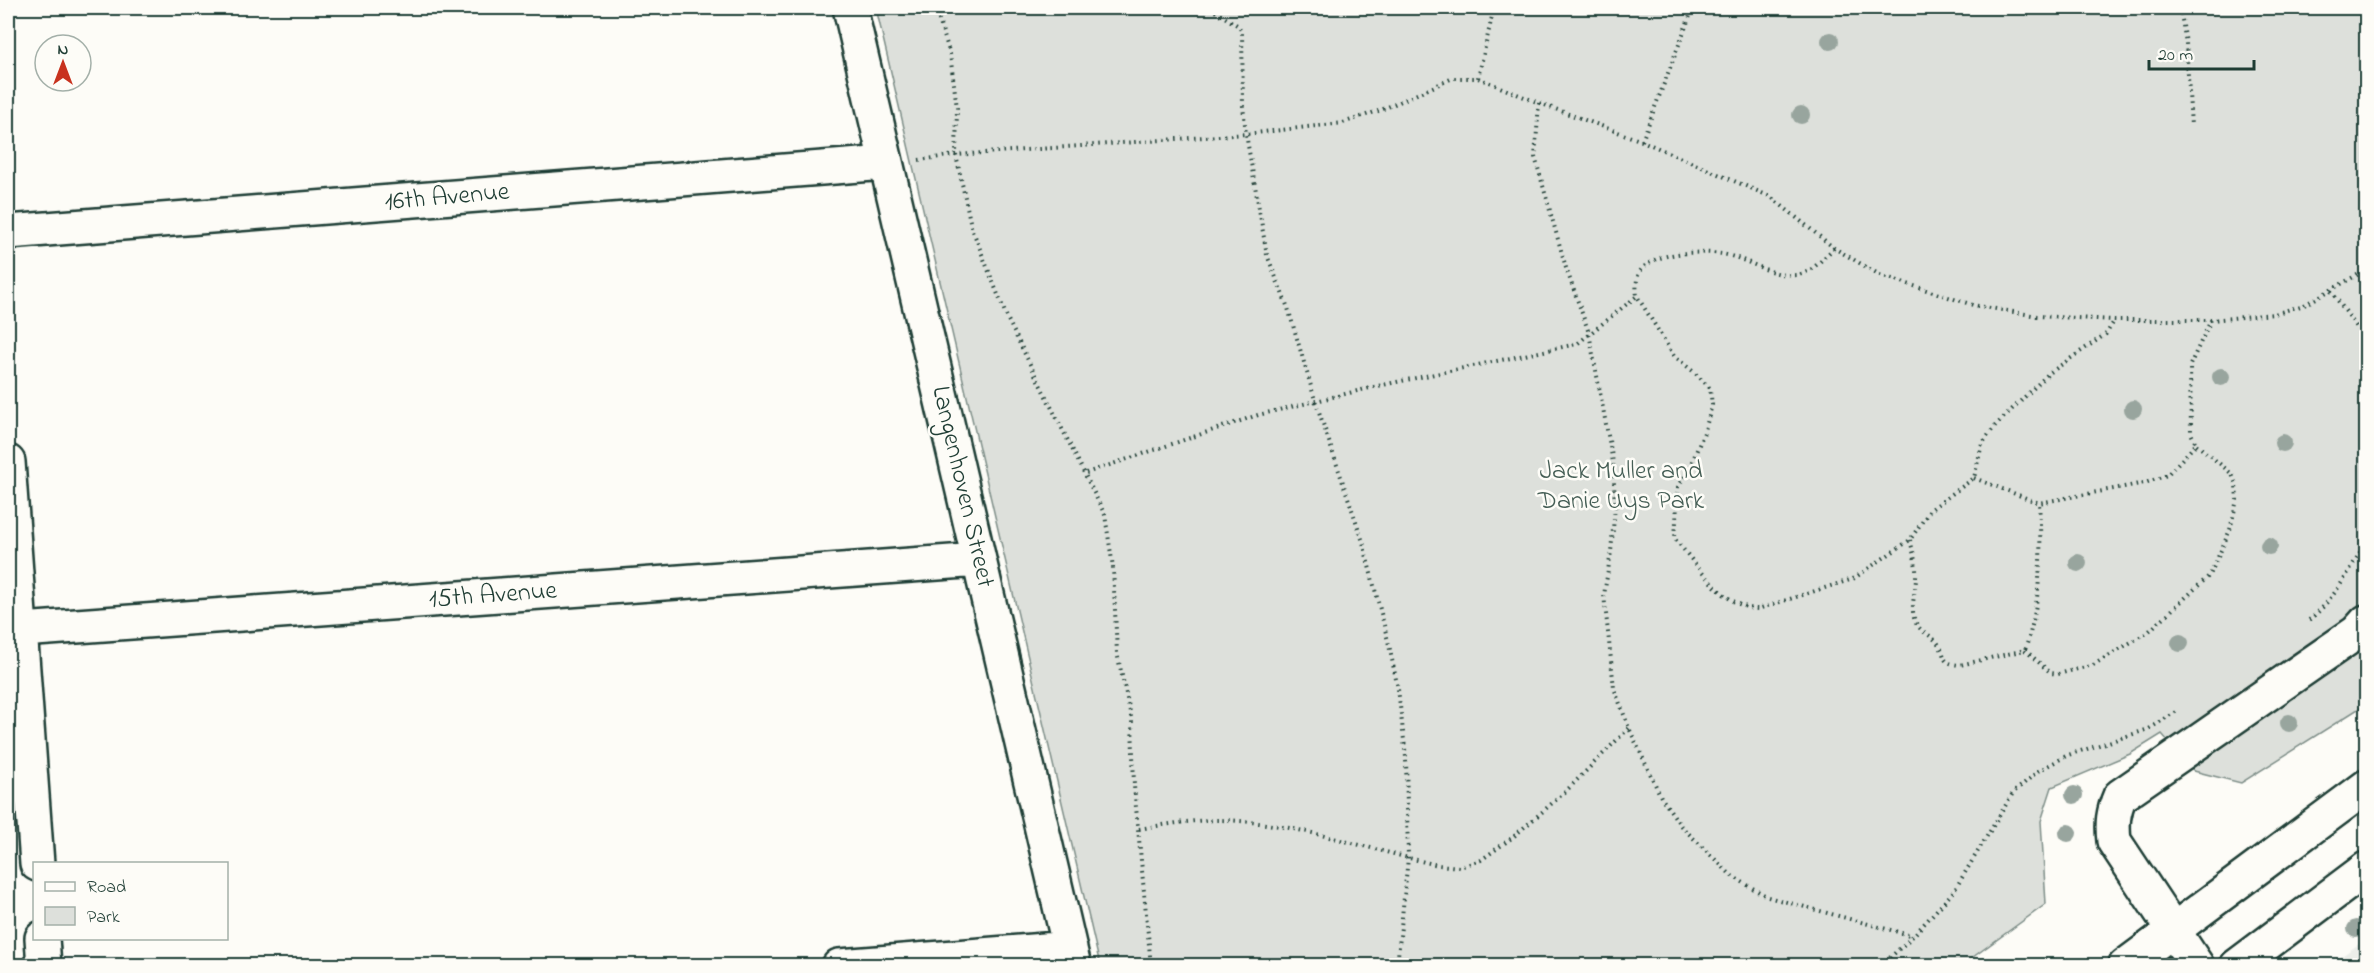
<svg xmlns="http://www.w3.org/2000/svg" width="2374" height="973" font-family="'Indie Flower',sans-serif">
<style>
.built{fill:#eceee9}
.green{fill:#dde0db;stroke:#7e8e88;stroke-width:1.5}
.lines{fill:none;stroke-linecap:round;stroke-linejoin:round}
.minor-casing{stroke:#1f3d34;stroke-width:38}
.major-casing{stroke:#1f3d34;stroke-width:38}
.path{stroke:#1f3d34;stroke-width:4;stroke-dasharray:1.5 4.5;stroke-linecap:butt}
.minor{stroke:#fdfcf7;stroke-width:33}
.major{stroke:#fdfcf7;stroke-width:33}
.tree{fill:#98a59e}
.labels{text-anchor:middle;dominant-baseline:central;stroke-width:5;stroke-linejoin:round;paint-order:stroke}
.street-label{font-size:26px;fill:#1f3d34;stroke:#fdfcf7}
.park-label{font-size:26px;fill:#455e55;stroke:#fdfcf7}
</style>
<rect width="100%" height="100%" fill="#fdfcf7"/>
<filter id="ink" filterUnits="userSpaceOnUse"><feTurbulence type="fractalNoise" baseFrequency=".0167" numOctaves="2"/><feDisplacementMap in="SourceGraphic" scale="12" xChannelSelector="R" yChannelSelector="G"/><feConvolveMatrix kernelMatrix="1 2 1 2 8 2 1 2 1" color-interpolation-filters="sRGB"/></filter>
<g filter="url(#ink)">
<path class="built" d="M2366,939V965H2329Z"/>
<path class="green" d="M876,8H2366V704L2241,783L2194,771L2162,734L2130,754L2052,787L2041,821L2046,904L1962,965H1100Z"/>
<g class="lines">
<g class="minor-casing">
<path id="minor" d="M850,8L1074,966
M8,232L886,163
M8,462L37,864
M8,631L979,560
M42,938L44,966
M839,966L1070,948
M2197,966L2114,841C2112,824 2113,812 2120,796L2357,632L2366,622"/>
</g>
<g class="major-casing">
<path id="major" d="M2125,966L2366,787
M2237,966L2366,869"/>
</g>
<path class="path" d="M935,8L950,54L957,108L956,155L971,226L1008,320L1105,515L1113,567L1117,653L1132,721L1134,786L1151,966
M1210,8L1237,25L1242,31L1243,106L1246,134L1267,255L1288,308L1315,400L1363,542L1389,645L1398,689L1406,757L1408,858L1397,966
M2180,8L2186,43L2191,126
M1478,78L1494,8
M1539,103L1535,157L1566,268L1589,333L1613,462L1615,506L1611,552L1604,595L1614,688L1629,728L1661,797L1681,826L1732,876L1768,897L1913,936
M1642,141L1693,8
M919,160L956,155L1246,134L1343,123L1381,110L1453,78H1478L1539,103L1642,141L1771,197L1834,248L1880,275L1973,305L2037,316L2115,320H2211L2274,314L2304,305L2366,270
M1834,248C1823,258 1812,273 1797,275C1770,277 1747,258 1722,254C1700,251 1651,251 1639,273C1636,280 1636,289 1637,296L1674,356L1694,372L1710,388L1712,405L1705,430L1688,472L1678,487L1675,539C1696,564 1724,608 1758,609L1853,579L1910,540L1930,510L1974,478L1982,444L1995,426L2048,374L2106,334L2115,320
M2331,291L2366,340
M1086,473L1258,415L1378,386L1577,344L1637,296
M1974,478L2039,503L2145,483L2167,475L2196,444L2191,433L2190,365L2211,320
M1910,540C1913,551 1917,565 1916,577C1916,592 1909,609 1916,623C1921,633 1933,635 1939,645C1947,658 1940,663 1960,665L2025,650C2041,602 2042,553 2039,503
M2309,620C2334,600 2351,569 2366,541
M2025,650L2051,673L2058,674L2093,665L2148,632L2210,575L2230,530L2237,500L2236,484L2232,474L2196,444
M1139,829C1173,823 1206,818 1240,821C1304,826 1375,851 1438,865L1460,867L1481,860L1513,837L1564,793L1629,728
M1881,966L1913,936L1954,891L2013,793L2038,771L2068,755L2149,729L2177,711"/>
<use href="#minor" class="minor"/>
<use href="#major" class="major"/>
</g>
<g class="tree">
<circle cx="1830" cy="41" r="9"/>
<circle cx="1801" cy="115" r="9"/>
<circle cx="2221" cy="377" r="9"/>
<circle cx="2133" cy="409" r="9"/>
<circle cx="2283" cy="443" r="9"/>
<circle cx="2269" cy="546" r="9"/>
<circle cx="2078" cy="563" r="9"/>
<circle cx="2180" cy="643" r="9"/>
<circle cx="2289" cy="723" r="9"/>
<circle cx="2074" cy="795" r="9"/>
<circle cx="2068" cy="833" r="9"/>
<circle cx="2356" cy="929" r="9"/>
</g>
</g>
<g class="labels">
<g class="street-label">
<text transform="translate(447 198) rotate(-5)">16th Avenue</text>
<text transform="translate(962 487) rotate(77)">Langenhoven Street</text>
<text transform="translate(493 596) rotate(-4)">15th Avenue</text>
</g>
<g class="park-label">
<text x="1621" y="472">Jack Muller and<tspan x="1621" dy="30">Danie Uys Park</tspan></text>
</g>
</g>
<rect width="2374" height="973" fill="none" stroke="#fdfcf7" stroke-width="30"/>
<rect x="15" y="15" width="2344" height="943" fill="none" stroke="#1f3d34" stroke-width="2" filter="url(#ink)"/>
<rect x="33" y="862" width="195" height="78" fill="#fdfcf7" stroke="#a4b0a9" stroke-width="1.5"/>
<rect x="45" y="882" width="30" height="9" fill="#fdfcf7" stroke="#a4b0a9" stroke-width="1.5"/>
<text x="87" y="892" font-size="18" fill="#1f3d34">Road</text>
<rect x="45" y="907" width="30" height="18" fill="#dde0db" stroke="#a4b0a9" stroke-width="1.5"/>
<text x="87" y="922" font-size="18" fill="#1f3d34">Park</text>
<g transform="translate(63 63)"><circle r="28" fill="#fdfcf7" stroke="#a4b0a9" stroke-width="1.5"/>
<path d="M0-4.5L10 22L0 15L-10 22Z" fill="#c8321e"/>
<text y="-9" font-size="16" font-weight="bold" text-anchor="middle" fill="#1f3d34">N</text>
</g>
<path d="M2149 60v9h105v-9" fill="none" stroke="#1f3d34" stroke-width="3"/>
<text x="2158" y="60" font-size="18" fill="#1f3d34" stroke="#fdfcf7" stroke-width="4.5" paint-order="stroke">20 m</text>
</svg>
